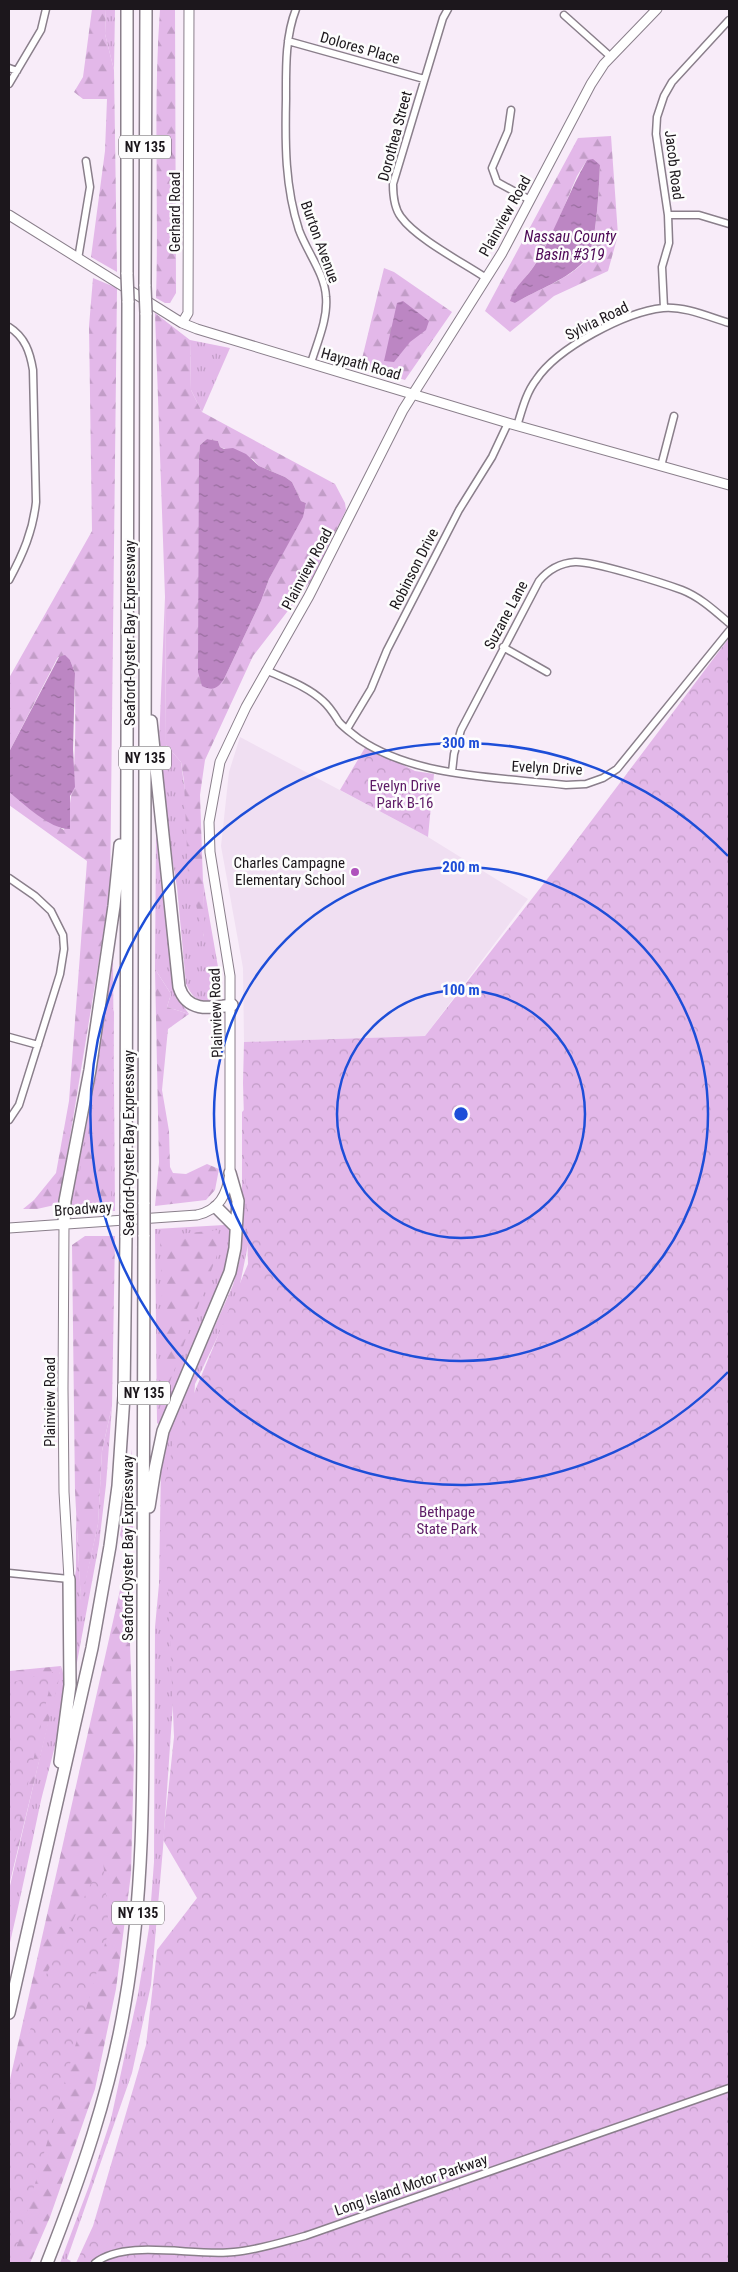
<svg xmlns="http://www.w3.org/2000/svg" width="738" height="2272" font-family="'Roboto Condensed',sans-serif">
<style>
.built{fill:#f0dff2}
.grass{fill:url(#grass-tufts)}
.forest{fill:url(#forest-firs);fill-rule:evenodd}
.park{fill:url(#park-crowns)}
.water{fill:url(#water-ripples)}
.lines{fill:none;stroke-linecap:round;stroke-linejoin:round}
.street-casing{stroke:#8a7f8b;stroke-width:9}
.secondary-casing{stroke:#8a7f8b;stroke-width:11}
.highway-casing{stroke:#8a7f8b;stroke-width:14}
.street{stroke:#fff;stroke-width:6}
.secondary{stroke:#fff;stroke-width:9}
.highway{stroke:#fff;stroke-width:11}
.highway-bridge-casing{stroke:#8a7f8b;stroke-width:14;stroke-linecap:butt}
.highway-bridge{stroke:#fff;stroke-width:11}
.ring{fill:none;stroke:#1d4ed8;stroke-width:2.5}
.poi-dot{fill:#af52bc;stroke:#fdfdfd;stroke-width:2}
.labels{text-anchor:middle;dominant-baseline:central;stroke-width:5;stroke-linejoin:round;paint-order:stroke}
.shield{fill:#fdfdfd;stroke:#605c60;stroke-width:1}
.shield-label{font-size:14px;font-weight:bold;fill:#1c171c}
.street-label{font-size:15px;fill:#1c171c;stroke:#fdfdfd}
.park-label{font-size:15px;fill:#5e1c67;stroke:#fdfdfd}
.poi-label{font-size:15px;fill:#1c171c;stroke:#fdfdfd;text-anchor:end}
.water-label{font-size:16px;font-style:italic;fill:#4e0957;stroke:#fdfdfd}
.centre{fill:#1d4ed8;stroke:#fdfdfd;stroke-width:2.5}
.ring-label{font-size:15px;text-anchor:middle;font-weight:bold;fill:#1d4ed8;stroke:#fdfdfd;stroke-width:5;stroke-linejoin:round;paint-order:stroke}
</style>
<defs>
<pattern id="grass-tufts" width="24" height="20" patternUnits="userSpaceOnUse" patternTransform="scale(1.25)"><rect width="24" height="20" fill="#e3b8e9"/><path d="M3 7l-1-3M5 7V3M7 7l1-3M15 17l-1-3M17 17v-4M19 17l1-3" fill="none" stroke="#c29dc7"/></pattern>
<pattern id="forest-firs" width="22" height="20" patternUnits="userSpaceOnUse" patternTransform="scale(1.25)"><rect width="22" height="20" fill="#e3b8e9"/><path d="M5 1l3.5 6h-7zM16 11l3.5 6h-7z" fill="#c29dc7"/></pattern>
<pattern id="park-crowns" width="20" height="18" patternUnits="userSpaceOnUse" patternTransform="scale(1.25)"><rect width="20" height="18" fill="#e3b8e9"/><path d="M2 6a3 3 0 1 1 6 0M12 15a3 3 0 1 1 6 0" fill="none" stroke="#c29dc7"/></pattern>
<pattern id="water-ripples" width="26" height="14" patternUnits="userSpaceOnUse" patternTransform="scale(1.25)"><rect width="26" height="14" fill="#bc86c3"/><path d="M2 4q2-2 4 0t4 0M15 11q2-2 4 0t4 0" fill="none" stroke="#986d9e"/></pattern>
</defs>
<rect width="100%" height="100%" fill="#f8ecf9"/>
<path class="built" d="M240,737L428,837L528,899L425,1036L244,1042L243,968L221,846L229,772Z"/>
<path class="grass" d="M106,9H115L114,70L105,34Z
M190,340L230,348L202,412L191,390Z
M165,597L166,745L181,762L204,937L203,881L221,984L212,1001C197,1003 192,996 186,984L177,887L164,810L159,742Z
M156,830L173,987L178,999L189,1014L167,1007L171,994L155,969Z
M113,959L115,1211L69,1213C71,1182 81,1153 87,1123C97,1069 103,1015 110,960Z
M247,1107L248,1245L238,1294L195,1384L163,1848L151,1985L132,2073L67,2259L71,2261L69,2263H60L89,2186L111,2119L138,1994L149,1928L154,1862L155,1627L159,1584L161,1465L168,1432L233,1285L240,1259L242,1220V1112Z
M224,1225L231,1226V1242L224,1274L160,1425L157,1423L155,1229Z
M112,1406L106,1485L99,1544L75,1673L73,1587L76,1570V1511L81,1600L98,1524L102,1451Z
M132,1449L133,1538L130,1544H125L120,1535L125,1511Z
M61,1666C73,1694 47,1773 40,1805C30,1852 20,1900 9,1947V1890Z"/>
<path class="forest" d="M92,9H106L105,34L114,70L117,272L91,257L105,151L107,99H83L74,92L83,77Z
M160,9H175L176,293L170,303H165L156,298C159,202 153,105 160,9Z
M611,136L618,235L608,271L554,296L510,332L485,311L578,138ZM587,160L600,165C599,185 597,243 587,258C573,278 536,290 515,303L525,278L534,266L555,228L577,176Z
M384,268L394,272L452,312L405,380L360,367Z
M93,278L117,288L110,893L59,1204L37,1209H23L34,1200L56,1173L69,1101L87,861L9,805V791L37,814L64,830C78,783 75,722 75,673L70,660L58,657L9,752V678L92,531L89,326Z
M155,313L190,340L191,390L202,412L335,484L345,503L346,510L314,577L253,656L205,760L200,795L205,940L188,874L184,781L181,762L166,745L165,597ZM207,439L218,441L220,447L253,459L259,466L285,477L292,482L301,501L306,503L302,517L269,579L261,601L224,679L199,607V455L200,445Z
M155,969L171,994L167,1007L189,1014L168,1029L162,1090L169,1131L170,1167L173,1173L186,1174L207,1164L219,1169L215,1190L206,1200L155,1206L159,1162Z
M108,997L114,1012L111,1208H72L90,1124Z
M218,1230L220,1247L165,1395L160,1236Z
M85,1236H115V1237L112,1406L102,1451L98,1524L81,1603L75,1491L72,1245Z
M127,1559L134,1756L131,1874L116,1989L95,2089L50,2217L30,2263H9V2084Z
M61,1666L58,1683L9,1886V1671Z"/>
<path class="park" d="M729,638V2263H76L93,2226L146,2045L157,1950L197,1898L163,1840L174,1737L164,1486L174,1441L248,1264L243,1083L244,1042L425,1036L555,869Z
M366,746L415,771L434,774L428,837L340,790Z
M53,1672L9,1868V1683Z
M103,1859L109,1930L12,2263H9V2103L46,1975Z"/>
<path class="water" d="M593,159L600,165C599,183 597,247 586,259C568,280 538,289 515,303L510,301C514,286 528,277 536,263C556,230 568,193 587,160Z
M403,301L429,321L426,330L410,342L394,362L384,361L397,303Z
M207,439L218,441L220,447L224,449L233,448L246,454L259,466L285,477L292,482L301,501L306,503L303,517L269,579L261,601L224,679C217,689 213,691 202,686L198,672L199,455L200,445Z
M65,655L70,660L75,673L73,749L75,787L70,796V829C51,830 24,804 9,792V752L59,657Z"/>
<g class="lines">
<g class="street-casing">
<path id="street" d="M296,9C285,37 286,69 286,99C285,144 285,187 299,230C307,252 325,274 326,297C328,319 317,343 311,363
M448,9L443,18L393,184C393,196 394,208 401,217C417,239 462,262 486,278
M564,15L611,57
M288,41L424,79
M9,68L17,71
M9,84L41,30L46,9
M511,110L508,131L492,168L497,182L530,200
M668,215H699L729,224
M78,259L90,187L86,161
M664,308L662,267L669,243L668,215L656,134L657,117L664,96L672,82L729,20
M9,327C25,337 30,352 33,370L36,502C33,531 23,554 9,580
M517,426C522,410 526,393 536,380C557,348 625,312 663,308C685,306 709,317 729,323
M661,466L674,416
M503,647L547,672
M266,670C285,679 307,686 323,701C330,707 334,714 339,722C344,728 353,734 359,739C416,778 500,777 566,785L586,784L603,778L617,769L729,631
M347,729L371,689L387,650L459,510L492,457L508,423
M452,772L454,754L461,730L539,581C548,570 561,563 575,562C593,561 663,583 682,590C700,597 715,611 729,623
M9,878L35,896L51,911L63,935L64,949L60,974L19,1105L9,1120
M9,1037L38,1045
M9,1573L69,1579
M95,2263C127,2238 194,2257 234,2252C258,2250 282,2242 305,2236L729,2088"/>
</g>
<g class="secondary-casing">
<path id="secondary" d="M9,215L182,323L197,329L508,423L729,485
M182,323L188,313L189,9
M64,1224L63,1389L64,1492L69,1579
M9,1228L197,1215C219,1210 227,1195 230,1173V976L210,852L209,822L220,762L246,707L309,596L403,410L502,253L591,84L604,64L657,9"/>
</g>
<g class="highway-casing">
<path id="highway" d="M127,274V9
M145,286L146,9
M151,721L179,987C187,1013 211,1008 232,1005
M144,1204L146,313
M126,1205L128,301
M216,1207L236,1227
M64,1224L65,1201L90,1070L114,906L120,845
M149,1507L155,1469L163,1431L230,1272L235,1248L238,1201L230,1173
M60,1762L70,1685L69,1579
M9,2013L92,1648L110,1546L118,1486L124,1396L126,1236
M47,2263C80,2179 110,2093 125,2003C146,1882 143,1760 143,1638C143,1504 144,1369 144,1235"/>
</g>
<use href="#street" class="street"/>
<use href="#secondary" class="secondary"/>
<use href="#highway" class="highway"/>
<g class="highway-bridge-casing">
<path id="highway-bridge" d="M127,274L128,301
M145,286L146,313
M144,1204V1235
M126,1205V1236"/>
</g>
<use href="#highway-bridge" class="highway-bridge"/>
</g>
<g class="ring">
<circle cx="461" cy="1114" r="124"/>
<circle cx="461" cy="1114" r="247"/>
<path d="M728 1372A371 371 0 1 1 728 856"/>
</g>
<circle class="poi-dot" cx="355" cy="872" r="5"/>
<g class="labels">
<g class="shield">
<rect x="119" y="135.5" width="52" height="23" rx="4"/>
<rect x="119" y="746.5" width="52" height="23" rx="4"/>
<rect x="118" y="1381.5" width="52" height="23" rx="4"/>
<rect x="112" y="1901.5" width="52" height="23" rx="4"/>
</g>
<g class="shield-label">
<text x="145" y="147">NY 135</text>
<text x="145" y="758">NY 135</text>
<text x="144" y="1393">NY 135</text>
<text x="138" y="1913">NY 135</text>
</g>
<g class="street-label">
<text transform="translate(360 48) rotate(16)">Dolores Place</text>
<text transform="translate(395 136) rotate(-75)">Dorothea Street</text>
<text transform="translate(674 165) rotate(83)">Jacob Road</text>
<text transform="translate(175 212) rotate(-90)">Gerhard Road</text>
<text transform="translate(505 216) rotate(-61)">Plainview Road</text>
<text transform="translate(320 242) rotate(70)">Burton Avenue</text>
<text transform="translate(597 321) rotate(-26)">Sylvia Road</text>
<text transform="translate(361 364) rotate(16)">Haypath Road</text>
<text transform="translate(307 569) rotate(-62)">Plainview Road</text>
<text transform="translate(414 569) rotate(-63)">Robinson Drive</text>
<text transform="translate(506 615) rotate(-62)">Suzane Lane</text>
<text transform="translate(130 633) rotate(-90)">Seaford-Oyster Bay Expressway</text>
<text transform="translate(547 768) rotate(3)">Evelyn Drive</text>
<text transform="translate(216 1013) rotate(-92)">Plainview Road</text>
<text transform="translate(129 1143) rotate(-90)">Seaford-Oyster Bay Expressway</text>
<text transform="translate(83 1209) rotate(-4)">Broadway</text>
<text transform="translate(50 1402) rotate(-90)">Plainview Road</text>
<text transform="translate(128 1548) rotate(-90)">Seaford-Oyster Bay Expressway</text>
<text transform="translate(411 2185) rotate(-19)">Long Island Motor Parkway</text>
</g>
<g class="park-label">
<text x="405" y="786">Evelyn Drive<tspan x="405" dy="17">Park B-16</tspan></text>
<text x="447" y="1512">Bethpage<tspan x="447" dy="17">State Park</tspan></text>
</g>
<g class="poi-label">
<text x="345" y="863">Charles Campagne<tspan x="345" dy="17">Elementary School</tspan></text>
</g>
<g class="water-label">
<text x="570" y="236">Nassau County<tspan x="570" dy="18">Basin #319</tspan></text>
</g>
</g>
<circle cx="461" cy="1114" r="8" class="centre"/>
<g class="ring-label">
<text x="461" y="748">300 m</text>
<text x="461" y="872">200 m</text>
<text x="461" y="995">100 m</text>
</g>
<rect width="738" height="2272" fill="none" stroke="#1c171c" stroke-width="20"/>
</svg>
